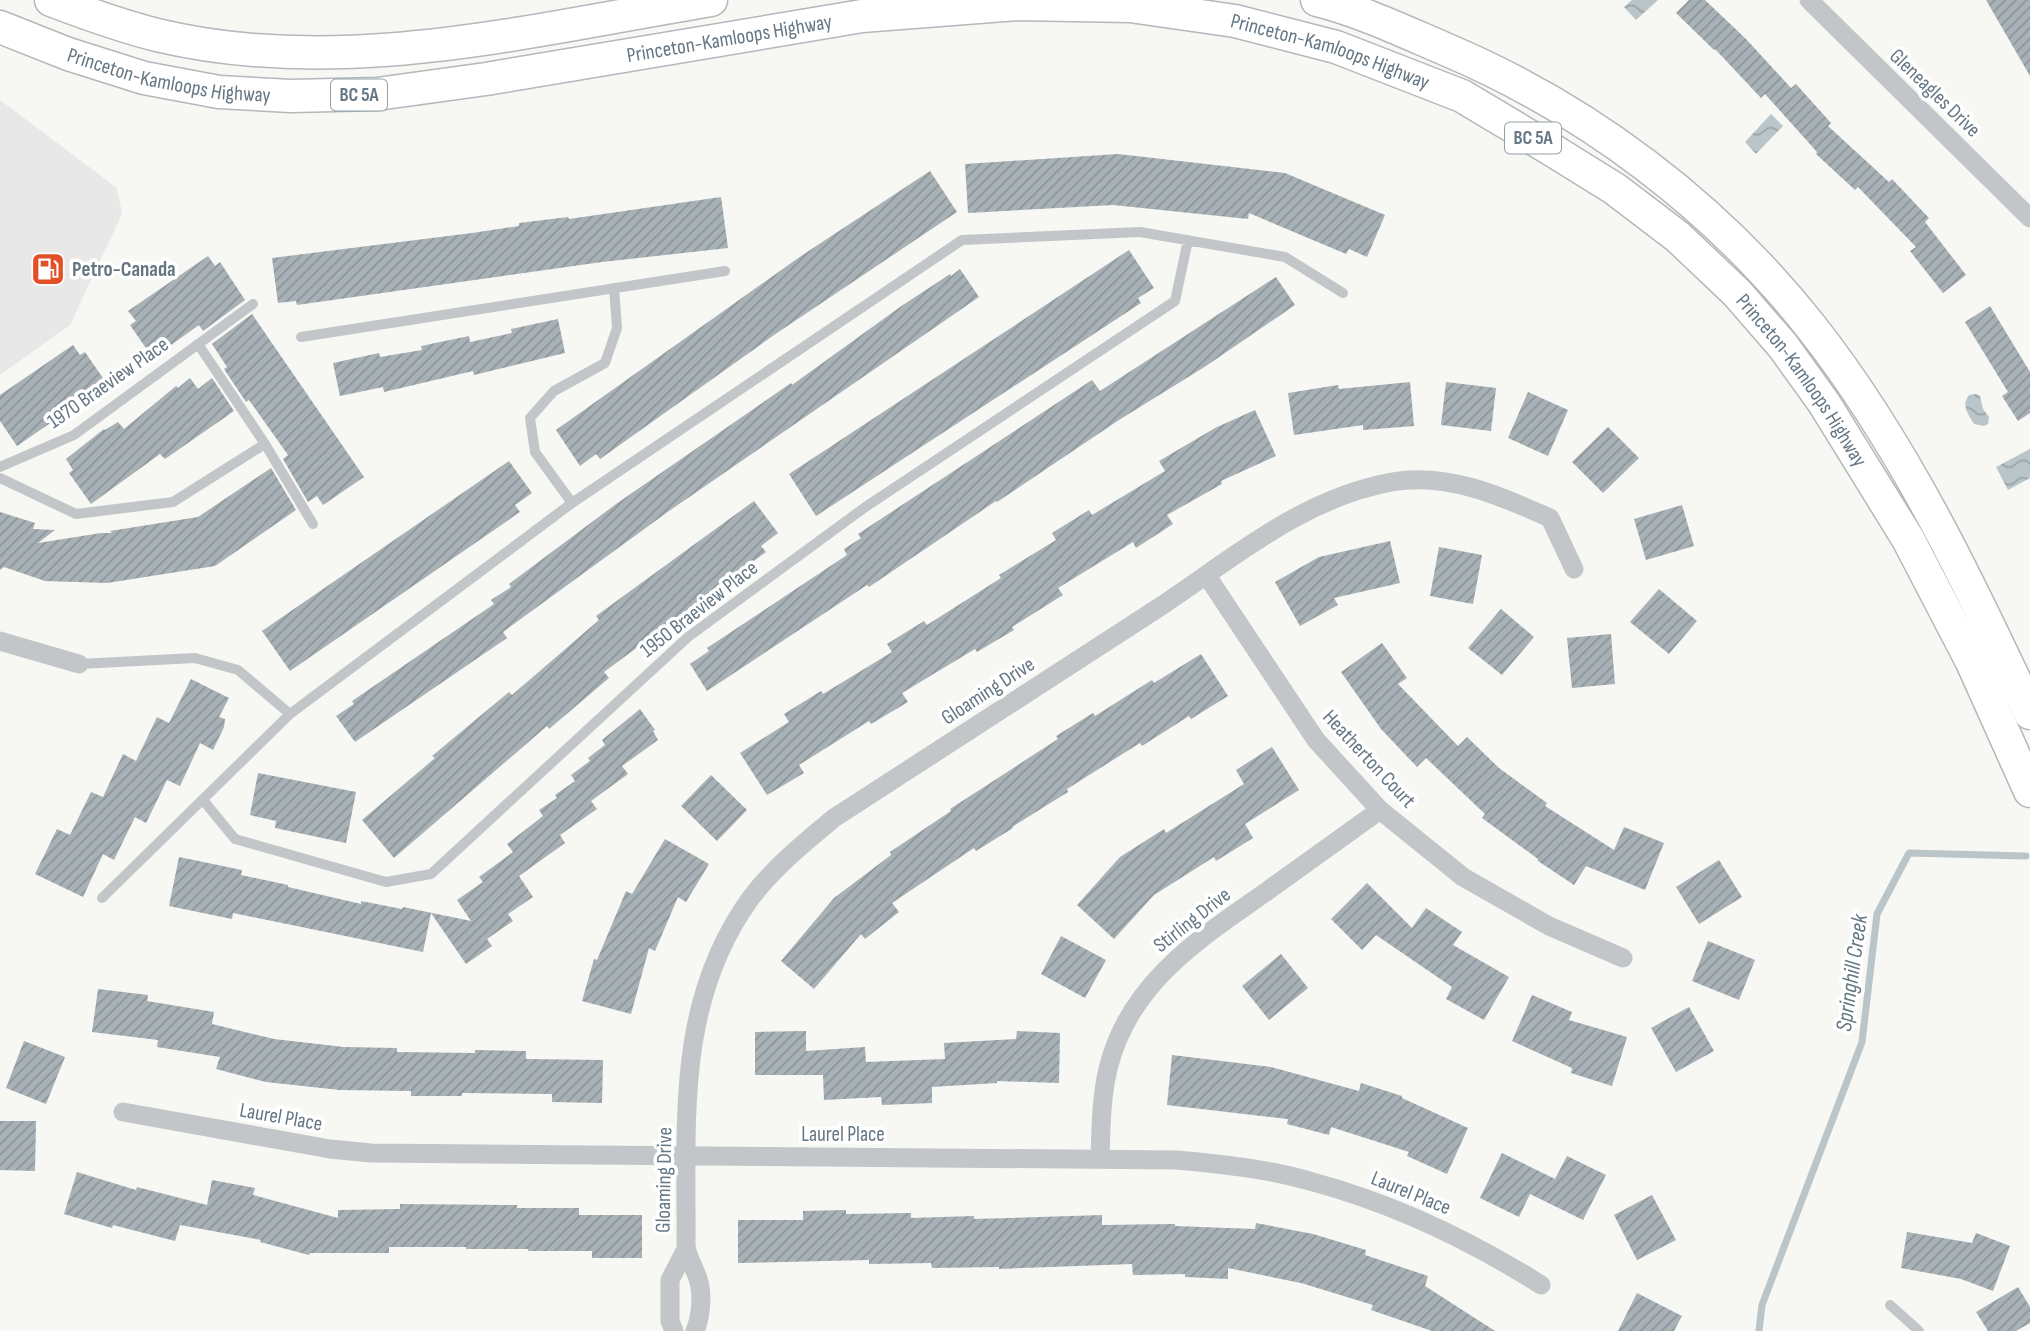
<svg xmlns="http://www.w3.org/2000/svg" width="2030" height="1331" font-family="'Sofia Sans Condensed',sans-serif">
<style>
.built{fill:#e7e8e7}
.water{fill:url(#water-waves)}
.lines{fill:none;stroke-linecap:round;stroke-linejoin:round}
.stream{stroke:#b9c5c9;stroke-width:7}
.building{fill:url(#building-hatch)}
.primary-casing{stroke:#b3b8bb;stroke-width:35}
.lane{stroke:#c2c6c9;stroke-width:10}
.street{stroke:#c2c6c9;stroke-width:19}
.primary{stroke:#fff;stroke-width:32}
.labels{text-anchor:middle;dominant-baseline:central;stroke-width:7;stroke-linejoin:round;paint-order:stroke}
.shield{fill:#fff;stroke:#93a0a9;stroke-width:2}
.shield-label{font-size:19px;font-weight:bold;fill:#657784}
.street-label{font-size:21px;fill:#657784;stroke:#fff}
.poi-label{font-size:21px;font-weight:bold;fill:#657784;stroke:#fff;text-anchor:start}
.water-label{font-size:23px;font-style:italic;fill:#617881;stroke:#fff}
</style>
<defs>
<pattern id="water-waves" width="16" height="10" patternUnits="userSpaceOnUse" patternTransform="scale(1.75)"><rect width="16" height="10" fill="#b9c5c9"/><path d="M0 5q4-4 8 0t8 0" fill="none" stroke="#9aa5a9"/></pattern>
<pattern id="building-hatch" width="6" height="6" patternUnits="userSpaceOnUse" patternTransform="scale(1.75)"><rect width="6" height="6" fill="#a8b1b6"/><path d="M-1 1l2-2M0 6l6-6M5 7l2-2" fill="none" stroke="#8c959a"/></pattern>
</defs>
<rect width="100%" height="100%" fill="#f7f7f3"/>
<path class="built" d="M0,100L117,188L122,214L70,325L0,375Z"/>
<path class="water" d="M1632,0H1658L1636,20L1624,7Z
M1771,114L1783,126L1756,154L1745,142Z
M1976,394L1980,396L1983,409L1989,417L1988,424L1984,426L1974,424C1968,414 1961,406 1969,395Z
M2030,449V478L2008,490L1996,467Z"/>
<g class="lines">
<path class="stream" d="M1759,1331L1762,1305L1862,1042L1877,914L1909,853L2026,856"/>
</g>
<path class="building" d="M1689,0H1705L1746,39L1791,88L1796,84L1831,123L1828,126L1889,182L1892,179L1929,218L1925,222L1966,275L1943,293L1910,251L1916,247L1858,187L1855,190L1816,154L1817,152L1765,94L1761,98L1715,49L1714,50L1676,13Z
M1986,0H2030V76Z
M1118,154L1285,173L1385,215L1367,257L1349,249L1346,254L1249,213L1248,219L1113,205L968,213L965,164Z
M930,171L957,212L774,335L600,459L596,454L580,466L556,430L801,256Z
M721,197L728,248L602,262L297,305L296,301L278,303L272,258L472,233L519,226V223L568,217L569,219Z
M1129,250L1154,288L1138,298L1141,303L816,516L789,474Z
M208,256L215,266L220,262L245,300L203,331L199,325L171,345L169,341L150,354L130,325L136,321L128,311Z
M960,269L979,297L669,511L503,632L507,638L355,742L336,716L354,704L352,701L494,604L491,600L511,587L509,584L616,504L791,383L792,385L900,307L950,274L951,276Z
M1276,277L1295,305L1206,366L1119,420L997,502L996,501L869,587L867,585L707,691L690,664L709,651L707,648L847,555L844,549L861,538L858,534L1092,380L1100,391Z
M1990,306L2030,372V413L2018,421L2002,396L2008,392L1965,322Z
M252,314L364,477L323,505L317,496L308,502L283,459L288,455L249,400L246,402L224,369L227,367L212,344Z
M558,319L565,353L474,375L473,371L384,392L383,387L340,396L333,363L379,353L380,357L422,350L421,346L469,336L470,342L512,333L511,329Z
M73,345L80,355L85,352L107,384L17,446L0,421V395Z
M190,378L198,389L212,378L234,411L165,459L160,454L91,504L69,473L73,470L66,459L104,429L105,430L118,422L124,429L176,386L178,388Z
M1410,382L1414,426L1363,430V425L1294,435L1288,393L1338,385L1339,389Z
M1446,382L1496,388L1491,431L1441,425Z
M1528,392L1568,410L1548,456L1508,438Z
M1255,410L1276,456L1221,481L1222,484L1167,515L1173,524L1136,548L1133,542L1058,588L1063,595L1012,627L1014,630L977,652L975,649L902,693L908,702L871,724L869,721L799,765L804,773L767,795L740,753L789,722L784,714L821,691L823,694L892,652L887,644L924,621L927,625L1001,578L999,575L1056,540L1052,533L1089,510L1092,515L1165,471L1159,461L1215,428Z
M1608,427L1639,458L1603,493L1572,462Z
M509,461L532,493L515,505L520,512L290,671L262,631Z
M271,468L296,510L215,566L107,583L45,581L4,567L0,570V512L35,523L33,529L55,530L38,543L101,533H112L110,531L198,517Z
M754,501L778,533L761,546L766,552L604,672L609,678L549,729L547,726L394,858L362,820L435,758L432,756L509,692L512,695L599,620L596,616Z
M1682,505L1694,546L1646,560L1634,519Z
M1390,541L1400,583L1334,598L1338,605L1300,626L1275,582L1319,557Z
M1439,547L1482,555L1473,604L1430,596Z
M1659,589L1697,621L1669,654L1630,622Z
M1501,609L1534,637L1502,675L1468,648Z
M1611,634L1615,684L1572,688L1567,638Z
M1382,643L1407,678L1398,684L1458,746L1467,737L1499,768L1547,803L1545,806L1614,850L1624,827L1664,843L1645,890L1586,866L1574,885L1538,861V859L1482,818L1485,814L1426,758L1417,767L1381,729L1341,672Z
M1201,654L1228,696L1191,719L1189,716L1142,746L1140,743L1067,789L1068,792L1012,827L1013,828L976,851L974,848L892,903L899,912L865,939L861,934L814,989L781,961L834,898L891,855L890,852L951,811L950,809L1058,739L1056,736L1093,713L1095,716L1152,680L1154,683Z
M191,679L229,698L219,717L225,719L224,727L213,750L200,743L180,786L167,780L146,823L135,817L114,860L103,854L83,897L35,874L57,829L70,835L91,792L103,797L123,754L136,761L157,717L169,723Z
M640,709L655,730L653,731L658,740L622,766L628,774L591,801L597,809L560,835L565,843L519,876L533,897L508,914L513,921L487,939L492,946L466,964L431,913L423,952L233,913L232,919L169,906L179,857L242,870L241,875L288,885V887L361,904V901L402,909L403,907L471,921L457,900L483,882L479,877L513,852L507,844L543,816L539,810L557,798L555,795L575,781L571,775L590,761L588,758L605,745L602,740Z
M1272,747L1299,790L1245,824L1253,838L1216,861L1214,857L1154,895L1114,939L1077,905L1120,857L1164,829L1166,833L1244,784L1236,770Z
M258,773L356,792L346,843L275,828L276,821L250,815Z
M711,775L747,810L717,841L681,806Z
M665,839L709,864L686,902L678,897L655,951L649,948L631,1014L582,1001L594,959L597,960L626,891L632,894Z
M1719,860L1742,897L1699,924L1676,887Z
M1367,883L1412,928L1426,908L1462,932L1453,945L1509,977L1484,1020L1446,999L1452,987L1376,935L1362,950L1331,919Z
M1061,936L1106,960L1085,998L1041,974Z
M1708,941L1755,960L1739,1000L1692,981Z
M1281,954L1308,988L1269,1020L1242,986Z
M98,989L148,995L147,1001L214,1012L212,1024L274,1039L344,1047L397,1048V1052L475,1053V1050L526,1051V1059L603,1060L602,1103L552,1102V1094L462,1093V1096H411V1091L340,1090L266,1082L216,1069L220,1057L157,1047L158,1040L92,1032Z
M1532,995L1572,1012L1569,1020L1627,1037L1612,1086L1571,1073L1572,1068L1512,1041Z
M1689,1007L1714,1051L1676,1072L1651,1028Z
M806,1031V1051L865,1047L866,1062L945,1059L944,1043L1016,1039L1017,1031L1060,1033L1059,1083L997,1081V1083L932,1087V1103L882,1105L881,1097L824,1100L823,1075H755V1032Z
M24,1041L65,1057L46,1104L6,1088Z
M1172,1055L1271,1067L1359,1091L1361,1083L1402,1096V1098L1468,1128L1447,1174L1407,1156L1409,1152L1331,1127L1329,1135L1287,1124L1288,1119L1167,1105Z
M0,1121H36L35,1171L0,1170Z
M1502,1153L1555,1179L1567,1156L1606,1175L1583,1220L1530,1194L1519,1217L1480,1198Z
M77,1172L136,1190L137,1187L207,1205L212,1180L255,1188L253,1195L338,1218V1210L400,1209V1204L517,1205V1208H579V1215H642V1258H592V1251H528V1249H466V1247H389V1253H310L309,1255L260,1242L261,1240L180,1225L175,1241L113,1225L112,1228L64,1214Z
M1652,1195L1676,1240L1637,1260L1614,1215Z
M846,1210V1214L911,1213V1218L974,1216V1219L1102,1215V1225L1175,1224V1226L1255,1229L1256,1223L1313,1234L1366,1250L1365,1255L1428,1276L1425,1286L1495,1331H1432L1371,1310L1373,1305L1301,1283L1228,1268V1279L1185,1277V1274L1133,1275L1132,1264L999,1269V1267L932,1268L931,1263L869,1264V1260L738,1263V1220H803V1211Z
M1907,1232L1972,1243L1976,1233L2010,1246L1993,1291L1961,1279L1901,1268Z
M2018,1287L2030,1307V1323L2016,1331H1988L1976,1312Z
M1637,1293L1682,1316L1674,1331H1618Z"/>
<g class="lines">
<g class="primary-casing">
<g id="primary">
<path d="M51,0C85,13 121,26 157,35C340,79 530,30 711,0"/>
<path d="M1317,0C1361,11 1403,31 1445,49C1587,109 1716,206 1812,328C1903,444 1968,580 2030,713"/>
<path id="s1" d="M0,27L68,54L144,78L219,92L291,96L377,94L486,79L862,16L1017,4L1130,6L1235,21L1336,47L1462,96L1549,148L1615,189L1678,237L1737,293L1783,346L1824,403L1908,539L1972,662L2030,791"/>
</g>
</g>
<path class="lane" d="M301,337L725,271
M198,344L265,444L313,524
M0,467L74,435L253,304
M0,478L76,514L173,502L265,444
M572,503L535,452L530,418L554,391L605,363L617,328L614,288
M79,664L195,658L238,670L290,714
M203,800L235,839L386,882L431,874L688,637L864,508L1175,301L1188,240
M102,898L290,714L572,503L962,240L1140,232L1285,257L1343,293
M1890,1305L1919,1331"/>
<path class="street" d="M1809,0L2030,218
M1207,576L1316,740L1380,810L1463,877L1549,926L1623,958
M0,641L79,664
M123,1112L330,1149L371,1153L1176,1160C1222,1164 1269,1169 1313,1182C1394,1204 1470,1240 1541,1285
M1100,1159C1101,1129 1101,1098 1108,1069C1128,985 1197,940 1263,894C1302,866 1341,838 1380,810
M674,1331L670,1321V1280L686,1249
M695,1331C701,1317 703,1293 698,1279C695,1268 686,1256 686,1244C687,1123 675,1003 750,899C773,868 804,843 834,818C941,749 1048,679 1155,610C1230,561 1301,498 1392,482C1447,472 1501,496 1550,518L1574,569"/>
<use href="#primary" class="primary"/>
</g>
<defs>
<g id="fuel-square" transform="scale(1.75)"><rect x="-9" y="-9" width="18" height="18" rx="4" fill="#e35027" stroke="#fff"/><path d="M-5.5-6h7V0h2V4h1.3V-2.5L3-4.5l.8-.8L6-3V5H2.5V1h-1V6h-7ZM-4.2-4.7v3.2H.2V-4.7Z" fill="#fff"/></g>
</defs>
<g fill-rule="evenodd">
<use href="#fuel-square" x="48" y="269"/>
</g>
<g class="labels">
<g class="shield">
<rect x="331" y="79.5" width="56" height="31" rx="5"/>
<rect x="1505" y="122.5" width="56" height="31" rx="5"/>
</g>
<g class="shield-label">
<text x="359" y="95">BC 5A</text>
<text x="1533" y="138">BC 5A</text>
</g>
<g class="street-label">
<text stroke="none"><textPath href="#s1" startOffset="744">Princeton-Kamloops Highway</textPath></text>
<text stroke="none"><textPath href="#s1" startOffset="1353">Princeton-Kamloops Highway</textPath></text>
<text stroke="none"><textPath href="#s1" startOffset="177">Princeton-Kamloops Highway</textPath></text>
<text transform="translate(1935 93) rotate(44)">Gleneagles Drive</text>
<text stroke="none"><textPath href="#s1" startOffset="1941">Princeton-Kamloops Highway</textPath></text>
<text transform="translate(108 383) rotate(-35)">1970 Braeview Place</text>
<text transform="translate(699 609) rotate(-38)">1950 Braeview Place</text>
<text transform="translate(988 691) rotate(-33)">Gloaming Drive</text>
<text transform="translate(1369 759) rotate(47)">Heatherton Court</text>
<text transform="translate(1192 920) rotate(-38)">Stirling Drive</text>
<text transform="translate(281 1117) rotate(10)">Laurel Place</text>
<text x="843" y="1134">Laurel Place</text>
<text transform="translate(664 1180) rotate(-89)">Gloaming Drive</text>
<text transform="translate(1411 1193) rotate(22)">Laurel Place</text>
</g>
<g class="poi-label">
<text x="72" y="269">Petro-Canada</text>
</g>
<g class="water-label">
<text transform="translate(1852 973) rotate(-82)">Springhill Creek</text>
</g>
</g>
</svg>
